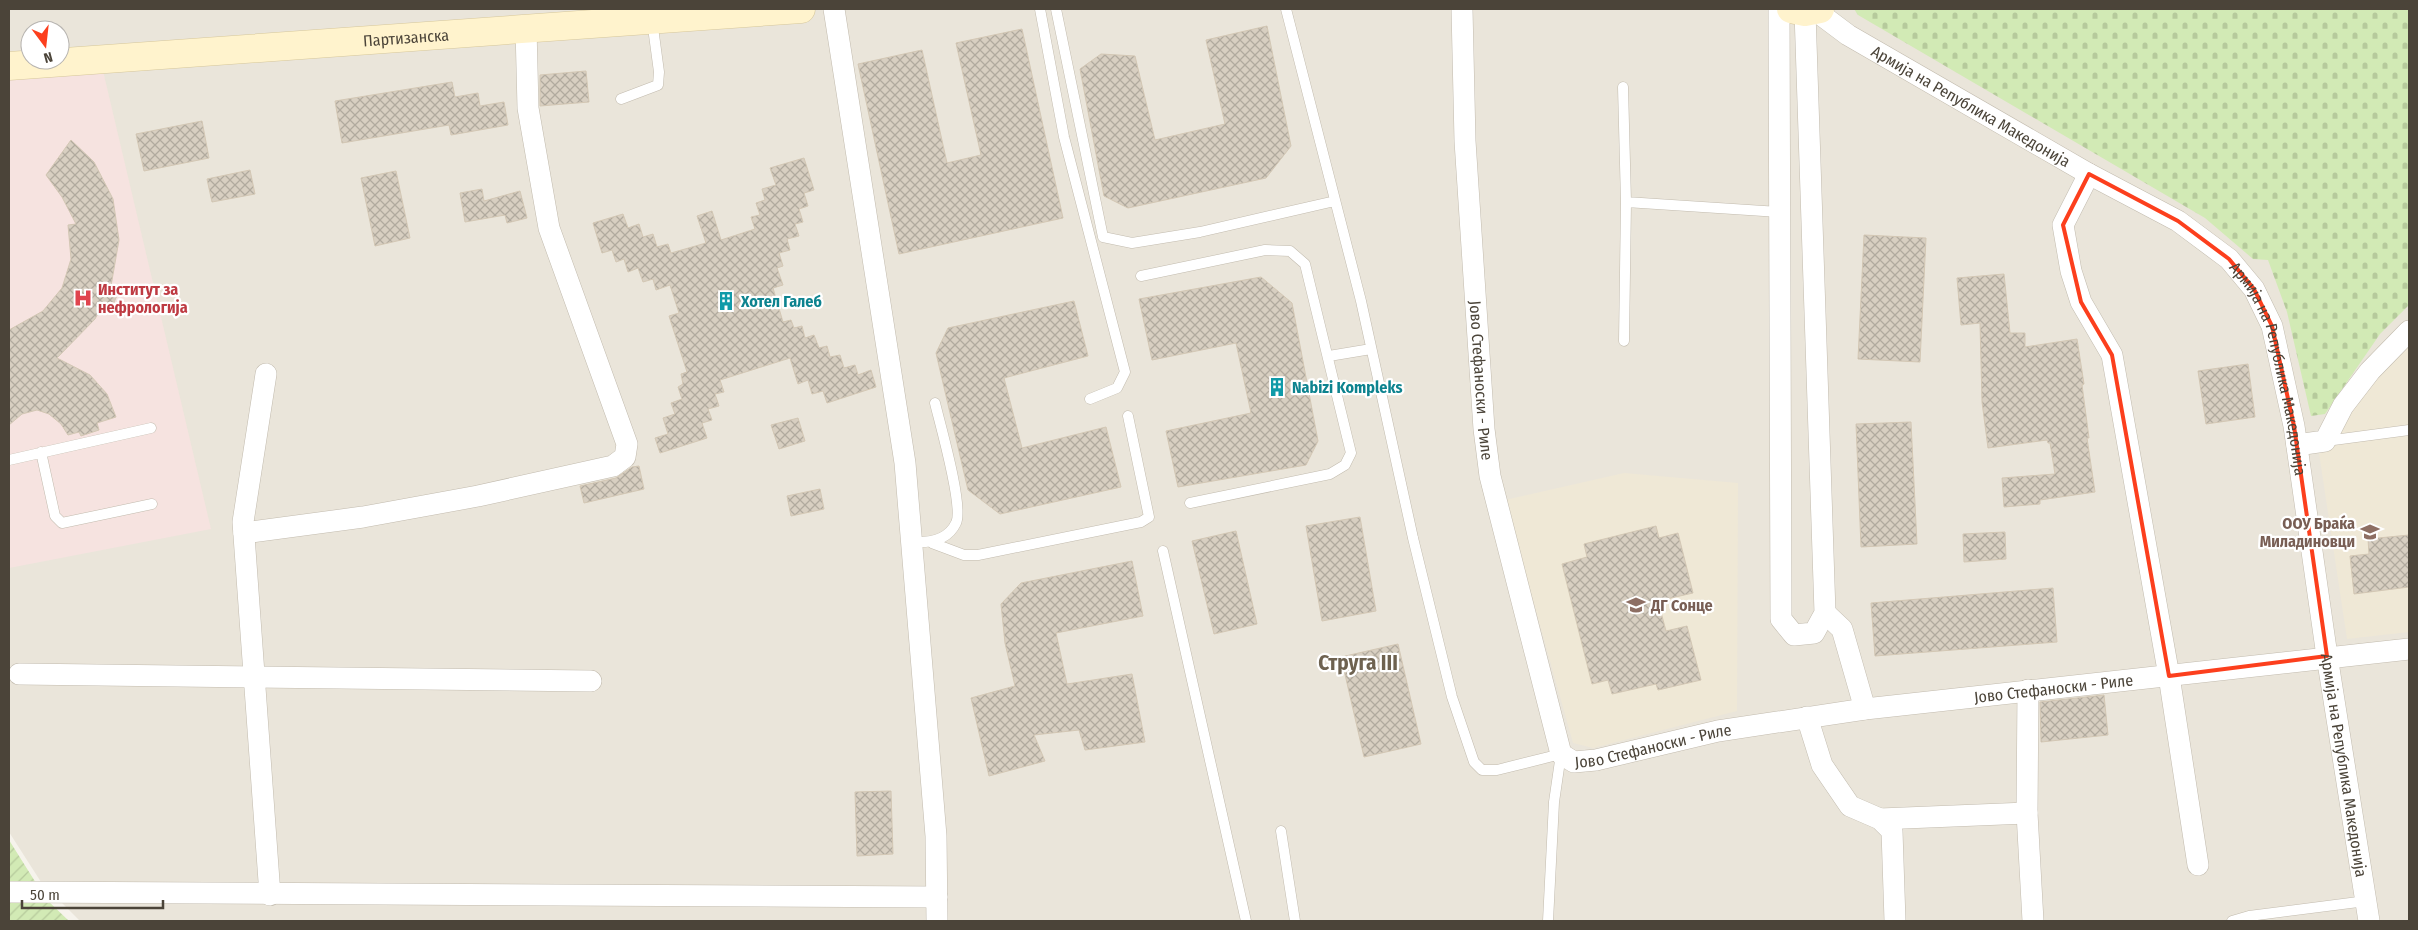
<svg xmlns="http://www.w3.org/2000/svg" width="2418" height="930" font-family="'Fira Sans Condensed',sans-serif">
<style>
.residential{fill:#eae5da;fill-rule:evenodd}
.education{fill:#efe8d6}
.medical{fill:#f6e3e0}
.cemetery{fill:url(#cemetery-stones)}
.garden{fill:url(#garden-furrows)}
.building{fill:url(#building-cross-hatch);stroke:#d3c7b4}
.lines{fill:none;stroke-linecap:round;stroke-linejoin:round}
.lane-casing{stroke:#c2bbae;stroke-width:11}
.street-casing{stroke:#c2bbae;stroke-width:22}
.secondary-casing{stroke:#d6c79b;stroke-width:29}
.lane{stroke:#fff;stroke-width:10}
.street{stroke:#fff;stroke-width:21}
.secondary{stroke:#fff3cd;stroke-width:28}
.marked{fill:none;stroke:#fc3f1d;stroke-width:4;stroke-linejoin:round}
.labels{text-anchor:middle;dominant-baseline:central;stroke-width:4.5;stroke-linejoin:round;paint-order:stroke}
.street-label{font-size:16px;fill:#4b4439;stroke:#fff}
.health-label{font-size:16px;font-weight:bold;fill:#be3a42;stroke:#fff;text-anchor:start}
.culture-label{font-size:16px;font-weight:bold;fill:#0d838f;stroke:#fff;text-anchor:start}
.education-label{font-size:16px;font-weight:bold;fill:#785e54;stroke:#fff;text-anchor:end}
.district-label{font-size:21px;font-weight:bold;fill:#6e6250;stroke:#fff}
</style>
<defs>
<pattern id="cemetery-stones" width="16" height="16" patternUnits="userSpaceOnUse" patternTransform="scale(1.25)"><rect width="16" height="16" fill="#d2eab5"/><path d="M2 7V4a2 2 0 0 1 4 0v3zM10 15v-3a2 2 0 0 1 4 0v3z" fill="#b6ca9c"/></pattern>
<pattern id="garden-furrows" width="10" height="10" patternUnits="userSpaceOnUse" patternTransform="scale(1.25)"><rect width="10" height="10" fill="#d2eab5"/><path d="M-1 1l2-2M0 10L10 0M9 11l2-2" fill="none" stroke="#b6ca9c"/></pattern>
<pattern id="building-cross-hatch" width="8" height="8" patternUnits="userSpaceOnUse" patternTransform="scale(1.25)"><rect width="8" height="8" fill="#d8cfc1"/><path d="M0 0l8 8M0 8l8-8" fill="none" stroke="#b1aa9e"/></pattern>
</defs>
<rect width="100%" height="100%" fill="#f6f3ec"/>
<path class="residential" d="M9,9H2409V921H80L41,882L9,832ZM30,30H60V60H30Z"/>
<path class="education" d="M2409,339V632L2347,639L2316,433L2343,427L2364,391Z
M1624,473L1738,483L1737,711L1593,748L1573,743L1505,500Z"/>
<path class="medical" d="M100,58L211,529L9,568V66Z"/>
<path class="cemetery" d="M1854,9H2409V305L2380,334L2325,414L2311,416L2287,312L2268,260L2253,259L2205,218L1858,15Z"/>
<path class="garden" d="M9,840L46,899L69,921H9Z"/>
<path class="building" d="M1267,26L1291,146L1266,178L1128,208L1104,196L1080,69L1101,54L1135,56L1155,140L1225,124L1206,40Z
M1022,29L1063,218L899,254L858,64L922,50L947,163L981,155L956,43Z
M586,71L589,102L540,106V75Z
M452,82L455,97L478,93L480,106L504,102L508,125L451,135L449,125L342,143L335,101Z
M202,121L209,158L144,171L136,134Z
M71,140L94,162L113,199L119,240L111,286L119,291L111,309L102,306L95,319L57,358L90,375L107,394L116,417L97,423L99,430L81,436L79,432L68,435L61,424L49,414L37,410L22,414L9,425V330L43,311L62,288L71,259L68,225L76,224L62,197L46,175Z
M804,158L814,190L804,193L808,206L799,209L803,222L795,224L799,236L787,239L790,250L779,253L783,266L777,268L783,285L773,288L783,322L791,320L794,328L802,326L805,338L814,335L819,348L827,346L830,357L840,355L844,368L855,365L858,375L871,370L876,387L827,403L823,391L812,394L808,380L798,384L790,358L720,380L724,392L715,394L719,406L708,409L712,420L702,423L707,438L660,453L655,438L668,434L663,418L675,414L671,403L682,399L678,387L683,384L681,374L687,372L669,316L679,313L670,285L656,290L653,279L643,282L638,268L628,272L624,259L616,262L612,250L602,253L593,223L623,214L628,228L639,224L643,237L653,234L657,247L668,244L671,253L706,243L697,216L712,211L721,240L755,229L751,217L760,215L756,203L765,200L762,189L776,185L770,168Z
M250,170L255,194L212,202L207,179Z
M396,171L410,238L375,246L361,178Z
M482,189L484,201L520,191L527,218L507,223L505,215L465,222L460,193Z
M1864,235L1926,238L1920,362L1858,359Z
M2004,274L2010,333H2025V347L2077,339L2084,384L2082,385L2089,438H2087L2095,492L2040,500V504L2004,507L2002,478L2055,474L2050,443H2048L2047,440L1988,448L1982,402L1980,323L1961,325L1957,278Z
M1261,277L1292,303L1318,441L1306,465L1178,487L1166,431L1251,413L1236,343L1152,360L1139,299Z
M1074,301L1088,356L1004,378L1022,448L1106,427L1121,487L1000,514L968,490L936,353L948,328Z
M2248,364L2255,417L2206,424L2198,371Z
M798,418L805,441L779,449L771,425Z
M1911,422L1917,544L1861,547L1856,424Z
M639,466L644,489L584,503L580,486L616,478L632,467Z
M820,489L824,509L791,516L787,496Z
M1360,517L1376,611L1322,621L1306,526Z
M1656,526L1659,538L1678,533L1693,593L1658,601L1666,631L1687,626L1701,680L1658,690L1656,684L1612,694L1608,680L1592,684L1562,564L1587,557L1584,544Z
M1236,531L1257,624L1214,634L1192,541Z
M2005,532L2006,559L1964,562L1963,534Z
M2409,535V587L2354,594L2350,556L2369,554L2368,539Z
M1132,561L1143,616L1056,633L1067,684L1132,674L1145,742L1085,750L1079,730L1034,735L1045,761L989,776L971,698L1015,686L1005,643L1001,604L1021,583Z
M2053,588L2057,642L1875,656L1871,603Z
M1398,644L1421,744L1364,757L1341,657Z
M2104,695L2108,735L2041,742L2040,702Z
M891,791L893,854L857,856L855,792Z"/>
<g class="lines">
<g class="lane-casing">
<path id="lane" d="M1040,9L1064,137L1125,372L1117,388L1090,399
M1056,9L1103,237L1132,243L1200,232L1335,201
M1286,9L1361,301L1413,538L1452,697L1474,762L1482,770H1497L1561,754L1554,802L1548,921
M1623,87L1626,202L1624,341
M621,99L658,85L659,72L652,20
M1626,202L1779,212
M1141,276L1265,250L1290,251L1305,264L1351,453L1345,465L1330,474L1190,503
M1329,356L1371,349
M2326,441L2409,430
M41,452L55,516L62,523L152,504
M9,460L151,428
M913,542C930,543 948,540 956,523C964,507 940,424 935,403
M932,543L964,555H978L1141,522L1149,517L1128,416
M1163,551L1246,921
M1281,831L1295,921
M2232,921L2249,916L2366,901"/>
</g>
<g class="street-casing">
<g id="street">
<path d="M834,9L905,463L936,836L937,921"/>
<path id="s1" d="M1462,9L1465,141L1484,429L1490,476L1561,754L1574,762L1596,760L1718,731L1865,709L2409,649"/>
<path d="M1779,9L1781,619L1794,635L1814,633L1825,613L1805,12"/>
<path id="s2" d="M1816,11L1848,35L2089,174L2178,221L2229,259L2254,289L2272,326L2294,426L2327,656L2369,921"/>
<path d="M2089,174L2063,225L2071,271L2081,302L2112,355L2169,676L2198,865"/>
<path d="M266,374L243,522L270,895"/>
<path d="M2297,445L2325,441L2343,406L2370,371L2409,331"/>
<path d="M244,533L363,517L478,496L613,466L625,457L627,444L549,228L528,108L526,28"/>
<path d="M1825,613L1842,629L1865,709"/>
<path d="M19,674L591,681"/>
<path d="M2028,690L2027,813L2033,921"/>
<path d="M1807,717L1822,765L1850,806L1880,819L1892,831L1895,921"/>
<path d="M1880,819L2027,813"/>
<path d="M9,892L937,897"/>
</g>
</g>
<g class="secondary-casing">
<g id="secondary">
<path d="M1791,9L1805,12L1820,9"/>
<path id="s3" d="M9,66L801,9"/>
</g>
</g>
<use href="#lane" class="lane"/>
<use href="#street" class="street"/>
<use href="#secondary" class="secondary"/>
</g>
<path class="marked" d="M2089,174L2178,221L2229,259L2254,289L2272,326L2294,426L2327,656L2169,676L2112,355L2081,302L2063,225Z"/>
<defs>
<g id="hospital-bare" transform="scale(1.5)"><path d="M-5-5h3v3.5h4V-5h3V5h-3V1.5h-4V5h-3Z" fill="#e0444e" stroke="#fff" stroke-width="2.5" paint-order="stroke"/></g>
<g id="building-bare" transform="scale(1.5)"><path d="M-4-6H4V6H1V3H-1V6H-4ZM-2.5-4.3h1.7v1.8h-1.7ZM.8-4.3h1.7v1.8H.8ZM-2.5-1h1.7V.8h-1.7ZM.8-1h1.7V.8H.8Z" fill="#0f9aa8" stroke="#fff" stroke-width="2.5" paint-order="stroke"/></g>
<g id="school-bare" transform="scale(1.5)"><path d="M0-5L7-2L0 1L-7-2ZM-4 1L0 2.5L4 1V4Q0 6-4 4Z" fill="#8d6e63" stroke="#fff" stroke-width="2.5" paint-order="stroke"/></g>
</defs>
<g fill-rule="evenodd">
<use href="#hospital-bare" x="83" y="298"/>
<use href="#building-bare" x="726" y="301"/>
<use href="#building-bare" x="1277" y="387"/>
<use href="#school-bare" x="2370" y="532"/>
<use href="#school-bare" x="1636" y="605"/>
</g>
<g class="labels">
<g class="street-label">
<text stroke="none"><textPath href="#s3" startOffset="398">Партизанска</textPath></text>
<text stroke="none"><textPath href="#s2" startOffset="182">Армија на Република Македонија</textPath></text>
<text stroke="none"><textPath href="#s2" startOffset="602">Армија на Република Македонија</textPath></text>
<text stroke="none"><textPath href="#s1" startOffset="372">Јово Стефаноски - Риле</textPath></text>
<text stroke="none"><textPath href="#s1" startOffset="1256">Јово Стефаноски - Риле</textPath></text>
<text stroke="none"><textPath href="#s1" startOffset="851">Јово Стефаноски - Риле</textPath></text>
<text stroke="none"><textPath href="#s2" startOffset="1008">Армија на Република Македонија</textPath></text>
</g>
<g class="health-label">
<text x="98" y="289">Институт за<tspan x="98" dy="18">нефрологија</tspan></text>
</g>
<g class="culture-label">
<text x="741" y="301">Хотел Галеб</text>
<text x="1292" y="387">Nabizi Kompleks</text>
</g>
<g class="education-label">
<text x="2355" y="523">ООУ Браќа<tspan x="2355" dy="18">Миладиновци</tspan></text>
<text x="1651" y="605" text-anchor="start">ДГ Сонце</text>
</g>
<g class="district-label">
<text x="1358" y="663">Струга III</text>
</g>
</g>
<rect width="2418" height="930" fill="none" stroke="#4b4439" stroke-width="20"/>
<g transform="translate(45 45) rotate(165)"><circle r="24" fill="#ffffff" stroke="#b7b4b0"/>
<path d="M0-4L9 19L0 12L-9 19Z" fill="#fc3f1d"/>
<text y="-8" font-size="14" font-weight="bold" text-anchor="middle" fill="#4b4439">N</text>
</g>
<path d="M22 900v8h141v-8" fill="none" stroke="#4b4439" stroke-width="2.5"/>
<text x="30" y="900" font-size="15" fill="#4b4439" stroke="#ffffff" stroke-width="4" paint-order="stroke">50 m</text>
</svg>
